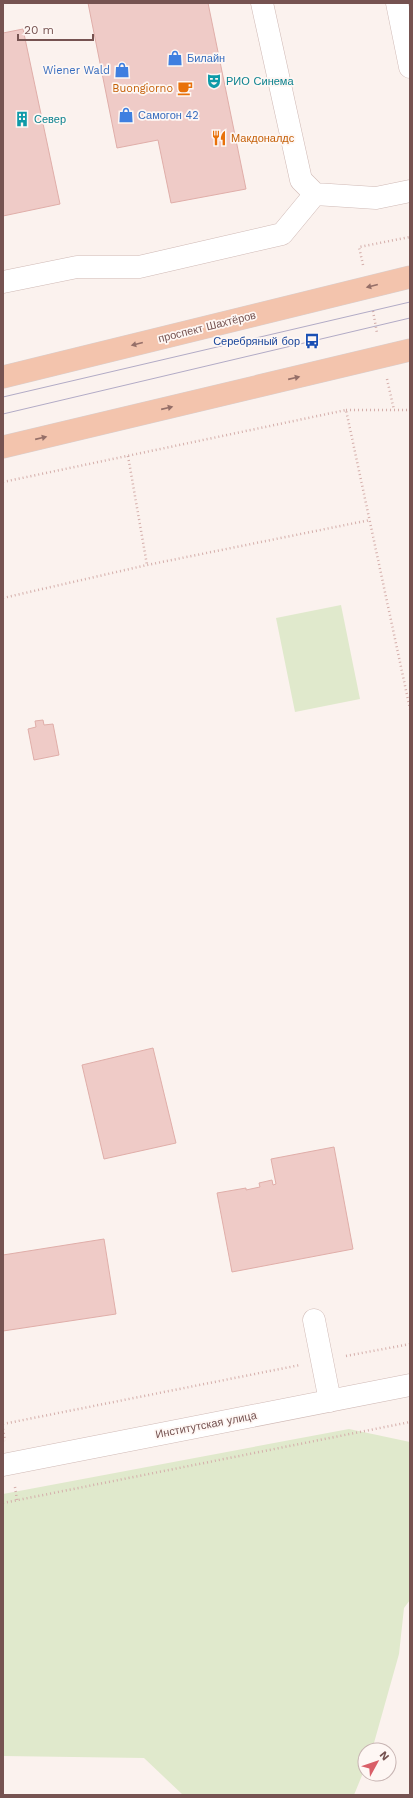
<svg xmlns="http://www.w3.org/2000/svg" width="413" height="1798" font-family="'Work Sans',sans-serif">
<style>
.green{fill:#e0e9cc}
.building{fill:#efcbc7;stroke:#e0aea9}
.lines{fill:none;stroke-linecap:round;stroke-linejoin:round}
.minor-casing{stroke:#d0bab6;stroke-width:23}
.major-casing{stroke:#d9cfce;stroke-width:23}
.path{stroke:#d4aeaa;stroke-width:2.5;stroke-dasharray:1 3;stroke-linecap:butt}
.minor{stroke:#fff;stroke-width:22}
.major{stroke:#f3c4ad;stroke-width:22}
.tram{stroke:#b2abc6;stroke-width:1}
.oneway{fill:#956f68}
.labels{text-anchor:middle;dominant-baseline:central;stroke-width:3.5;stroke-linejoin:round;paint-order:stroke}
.shop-label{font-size:11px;fill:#366cbe;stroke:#fef7f4;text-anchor:start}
.culture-label{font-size:11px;fill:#0d838f;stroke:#fef7f4;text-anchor:start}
.food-label{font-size:11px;fill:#c56008;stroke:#fef7f4;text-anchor:end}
.street-label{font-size:11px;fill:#765351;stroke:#fef7f4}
.transit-label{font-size:11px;fill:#164399;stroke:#fef7f4;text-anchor:end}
</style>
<rect width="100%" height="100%" fill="#fbf2ee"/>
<path class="green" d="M341,605L360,699L295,712L276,618Z
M349,1429L410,1442V1600L404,1608L399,1654L372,1750H365V1768L354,1795H183L144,1758L3,1756V1494Z"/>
<path class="building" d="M88,3H208L246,189L171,203L158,140L117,148Z
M23,29L60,204L3,216V33Z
M43,720L44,725L53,724L59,755L34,760L28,729L36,727L35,721Z
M153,1048L176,1143L104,1159L82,1065Z
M334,1147L353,1249L232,1272L217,1193L246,1188V1190L260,1187L259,1183L272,1180L273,1185L276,1184L271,1159Z
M104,1239L116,1314L3,1331V1255Z"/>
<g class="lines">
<g class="minor-casing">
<path id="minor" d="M262,3L301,180L315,194L376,198L410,191
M397,3L410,67
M3,282L77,267H139L282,234L315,194
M314,1320L330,1401
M3,1465L410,1385"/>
</g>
<g class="major-casing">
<path id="major" d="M3,377L410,277
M3,447L410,350"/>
</g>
<path class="path" d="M363,265L359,247L410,237
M373,311L377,333
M387,379L394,410
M346,410H410
M128,456L147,565
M3,482L346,410L410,709
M3,598L147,565L370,520
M346,1356L410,1344
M3,1424L300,1365
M3,1429L5,1441
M15,1487L17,1500
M3,1503L410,1422"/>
<use href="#minor" class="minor"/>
<use href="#major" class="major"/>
<path class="tram" d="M3,397L410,302
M3,414L410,318"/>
</g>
<defs><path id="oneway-solid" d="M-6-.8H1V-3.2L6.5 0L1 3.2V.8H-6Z"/></defs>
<g class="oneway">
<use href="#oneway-solid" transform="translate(372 286) rotate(166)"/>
<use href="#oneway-solid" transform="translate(137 344) rotate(166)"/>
<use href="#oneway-solid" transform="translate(294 378) rotate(-13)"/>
<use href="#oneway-solid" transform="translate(167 408) rotate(-13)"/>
<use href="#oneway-solid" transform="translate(41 438) rotate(-13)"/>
</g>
<defs>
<g id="shop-bare" transform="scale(1.2)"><path d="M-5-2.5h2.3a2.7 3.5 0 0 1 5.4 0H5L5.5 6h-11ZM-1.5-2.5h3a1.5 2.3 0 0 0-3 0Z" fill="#3f7fe0" stroke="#fef7f4" stroke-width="2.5" paint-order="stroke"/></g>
<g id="theatre-bare" transform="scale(1.2)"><path d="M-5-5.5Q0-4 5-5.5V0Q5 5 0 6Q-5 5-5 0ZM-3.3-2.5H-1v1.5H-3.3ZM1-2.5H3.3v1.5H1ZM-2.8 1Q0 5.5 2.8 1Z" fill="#0f9aa8" stroke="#fef7f4" stroke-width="2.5" paint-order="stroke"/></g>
<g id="cafe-bare" transform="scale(1.2)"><path d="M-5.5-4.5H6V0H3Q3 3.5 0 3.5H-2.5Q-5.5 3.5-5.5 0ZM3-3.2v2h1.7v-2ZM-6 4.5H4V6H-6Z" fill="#e8710a" stroke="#fef7f4" stroke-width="2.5" paint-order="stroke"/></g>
<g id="building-bare" transform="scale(1.2)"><path d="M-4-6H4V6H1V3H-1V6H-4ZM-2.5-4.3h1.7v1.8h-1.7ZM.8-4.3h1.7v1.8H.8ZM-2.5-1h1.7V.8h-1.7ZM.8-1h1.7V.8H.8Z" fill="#0f9aa8" stroke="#fef7f4" stroke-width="2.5" paint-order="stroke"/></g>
<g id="restaurant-bare" transform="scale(1.2)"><path d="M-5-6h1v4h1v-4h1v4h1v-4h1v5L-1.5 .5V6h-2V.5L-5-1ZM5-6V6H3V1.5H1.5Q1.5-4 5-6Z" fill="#e8710a" stroke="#fef7f4" stroke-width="2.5" paint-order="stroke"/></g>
<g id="bus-bare" transform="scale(1.2)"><path d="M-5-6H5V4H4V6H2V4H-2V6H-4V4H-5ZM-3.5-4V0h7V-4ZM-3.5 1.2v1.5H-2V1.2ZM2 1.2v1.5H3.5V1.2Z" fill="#1a4fb4" stroke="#fef7f4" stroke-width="2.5" paint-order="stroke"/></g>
</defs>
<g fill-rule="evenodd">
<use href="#shop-bare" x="175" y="58"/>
<use href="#shop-bare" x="122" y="70"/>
<use href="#theatre-bare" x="214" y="81"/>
<use href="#cafe-bare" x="185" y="88"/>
<use href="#shop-bare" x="126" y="115"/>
<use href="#building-bare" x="22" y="119"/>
<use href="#restaurant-bare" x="219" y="138"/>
<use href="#bus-bare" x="312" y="341"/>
</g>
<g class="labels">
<g class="shop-label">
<text x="187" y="58">Билайн</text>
<text x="110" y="70" text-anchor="end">Wiener Wald</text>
<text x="138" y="115">Самогон 42</text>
</g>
<g class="culture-label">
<text x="226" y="81">РИО Синема</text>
<text x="34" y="119">Север</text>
</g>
<g class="food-label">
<text x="173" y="88">Buongiorno</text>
<text x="231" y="138" text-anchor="start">Макдоналдс</text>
</g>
<g class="street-label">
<text transform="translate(207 327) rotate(-14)">проспект Шахтёров</text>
<text transform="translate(206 1425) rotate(-11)">Институтская улица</text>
</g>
<g class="transit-label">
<text x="300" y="341">Серебряный бор</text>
</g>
</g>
<rect width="413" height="1798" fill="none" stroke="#765351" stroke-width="8"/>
<g transform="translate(377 1762) rotate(50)"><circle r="19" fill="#fef7f4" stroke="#c8b5b3"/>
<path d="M0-3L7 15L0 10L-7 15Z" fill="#d95f68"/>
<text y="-6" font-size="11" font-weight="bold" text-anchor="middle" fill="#765351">N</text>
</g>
<path d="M18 34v6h75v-6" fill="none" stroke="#765351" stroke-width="2"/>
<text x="24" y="34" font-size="12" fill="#765351" stroke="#fef7f4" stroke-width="3" paint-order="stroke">20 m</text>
</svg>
